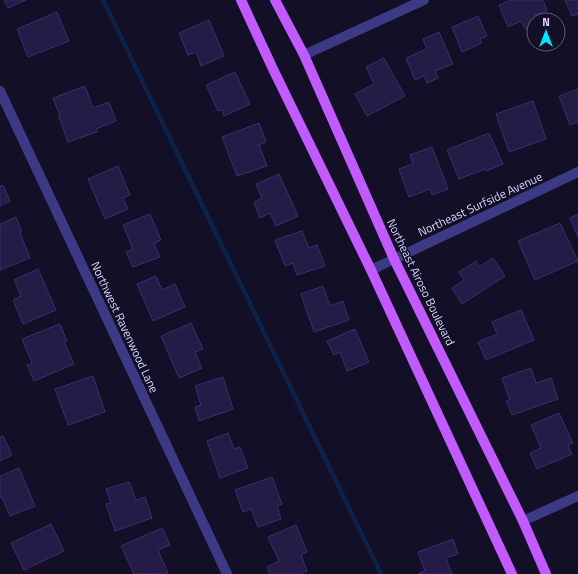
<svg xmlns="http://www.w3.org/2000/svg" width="578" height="574" font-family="'Titillium Web',sans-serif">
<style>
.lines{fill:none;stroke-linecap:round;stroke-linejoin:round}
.stream{stroke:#0c2248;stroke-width:4.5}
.building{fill:#241b47;stroke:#3b2d73}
.minor{stroke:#3d3a85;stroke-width:10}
.major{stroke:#c25bff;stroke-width:10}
.labels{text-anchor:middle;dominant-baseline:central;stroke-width:3;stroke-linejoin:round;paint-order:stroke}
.street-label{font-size:12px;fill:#d9d4ff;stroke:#130f26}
</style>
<rect width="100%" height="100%" fill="#130f26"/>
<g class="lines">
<path class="stream" d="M103,0L381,574"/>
</g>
<path class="building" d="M4,0H26L8,8Z
M511,0H543L547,10L535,15L538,20H534V25L525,29L521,21L508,27L499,5Z
M565,0H578V14L572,16Z
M57,12L69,41L28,57L17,29Z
M478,16L487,36L480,39L482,43L462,52L452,27Z
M209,20L224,56L201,66L196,52L188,55L179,33Z
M439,32L453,64L435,71L438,78L427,83L424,76L415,80L406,58L427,49L423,39Z
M384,58L405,96L367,116L355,94L374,84L366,67Z
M235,72L250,104L224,116L222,110L218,111L206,85Z
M85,86L93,108L109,102L116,121L96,129L97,132L68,142L59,117L60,116L53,98Z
M578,89V122L570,125L559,96Z
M533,101L546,139L509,152L496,114Z
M259,123L266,142L259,145L267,166L237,176L222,137Z
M489,133L503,164L486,171L485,169L459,179L447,150Z
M432,147L448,189L432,195L430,189L409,197L399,169L413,164L410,155Z
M118,166L130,195L123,198L128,209L105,219L88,179Z
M279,174L298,216L276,226L270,213L260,218L254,202L262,198L256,184Z
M3,185L10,201L0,206V186Z
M150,214L161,240L154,243L160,257L133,267L126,252L133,249L123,225Z
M578,214V237L570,218Z
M16,217L22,232L20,233L30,258L0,270V224Z
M560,223L578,261L535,280L518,241Z
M302,231L309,248L317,245L325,266L297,275L293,263L285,266L275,240Z
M493,258L505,276L462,304L452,288L464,280L459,272L476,261L479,267Z
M38,269L56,310L23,324L13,300L21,296L14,280Z
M156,276L162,290L175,284L185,307L153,321L137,284Z
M323,286L330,306L343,301L349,320L314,332L301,294Z
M521,310L534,340L486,360L478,342L497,334L492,322Z
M191,323L203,349L195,352L202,368L179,378L161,336Z
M60,324L67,341L64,342L74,364L34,381L27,365L32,363L22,339Z
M355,329L369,362L347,371L340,352L334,355L327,341Z
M531,368L536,383L551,378L558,399L512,415L506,401L510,400L502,378Z
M93,376L105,412L68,425L55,389Z
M223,377L233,409L199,421L195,407L201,405L195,386Z
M559,413L573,443L568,445L572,454L537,469L530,453L541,448L531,425Z
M228,433L234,449L240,447L248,468L220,478L207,441Z
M3,436L12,455L0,461V437Z
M19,468L35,506L10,516L2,497L0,498V476Z
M272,477L282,504L277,506L281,519L258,527L251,509L243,512L235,490Z
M129,482L136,500L145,497L152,518L115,531L106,504L111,503L106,489Z
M51,524L64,551L24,570L11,543Z
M296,525L307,552L301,555L307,571L299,574H270L267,567L279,561L268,537Z
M162,528L170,545L158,550L168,573L134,574L121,546Z
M453,539L458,554L446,558L452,574H419V573L425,571L418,552Z"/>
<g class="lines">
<path class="minor" d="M304,55L424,0
M0,91L227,574
M371,270L578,172
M523,521L578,496"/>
<path class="major" d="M241,0L273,69L371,270L512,574
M275,0L304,55L394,259L523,521L546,574"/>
</g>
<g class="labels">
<g class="street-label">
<text transform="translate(480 204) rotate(-25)">Northeast Surfside Avenue</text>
<text transform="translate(421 282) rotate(64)">Northeast Airoso Boulevard</text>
<text transform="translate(125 327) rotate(65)">Northwest Ravenwood Lane</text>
</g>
</g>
<g transform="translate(546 32)"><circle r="19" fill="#130f26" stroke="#625e7d"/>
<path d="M0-3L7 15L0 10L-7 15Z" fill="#00e5ff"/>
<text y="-6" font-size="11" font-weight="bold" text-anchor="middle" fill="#d9d4ff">N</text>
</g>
</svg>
